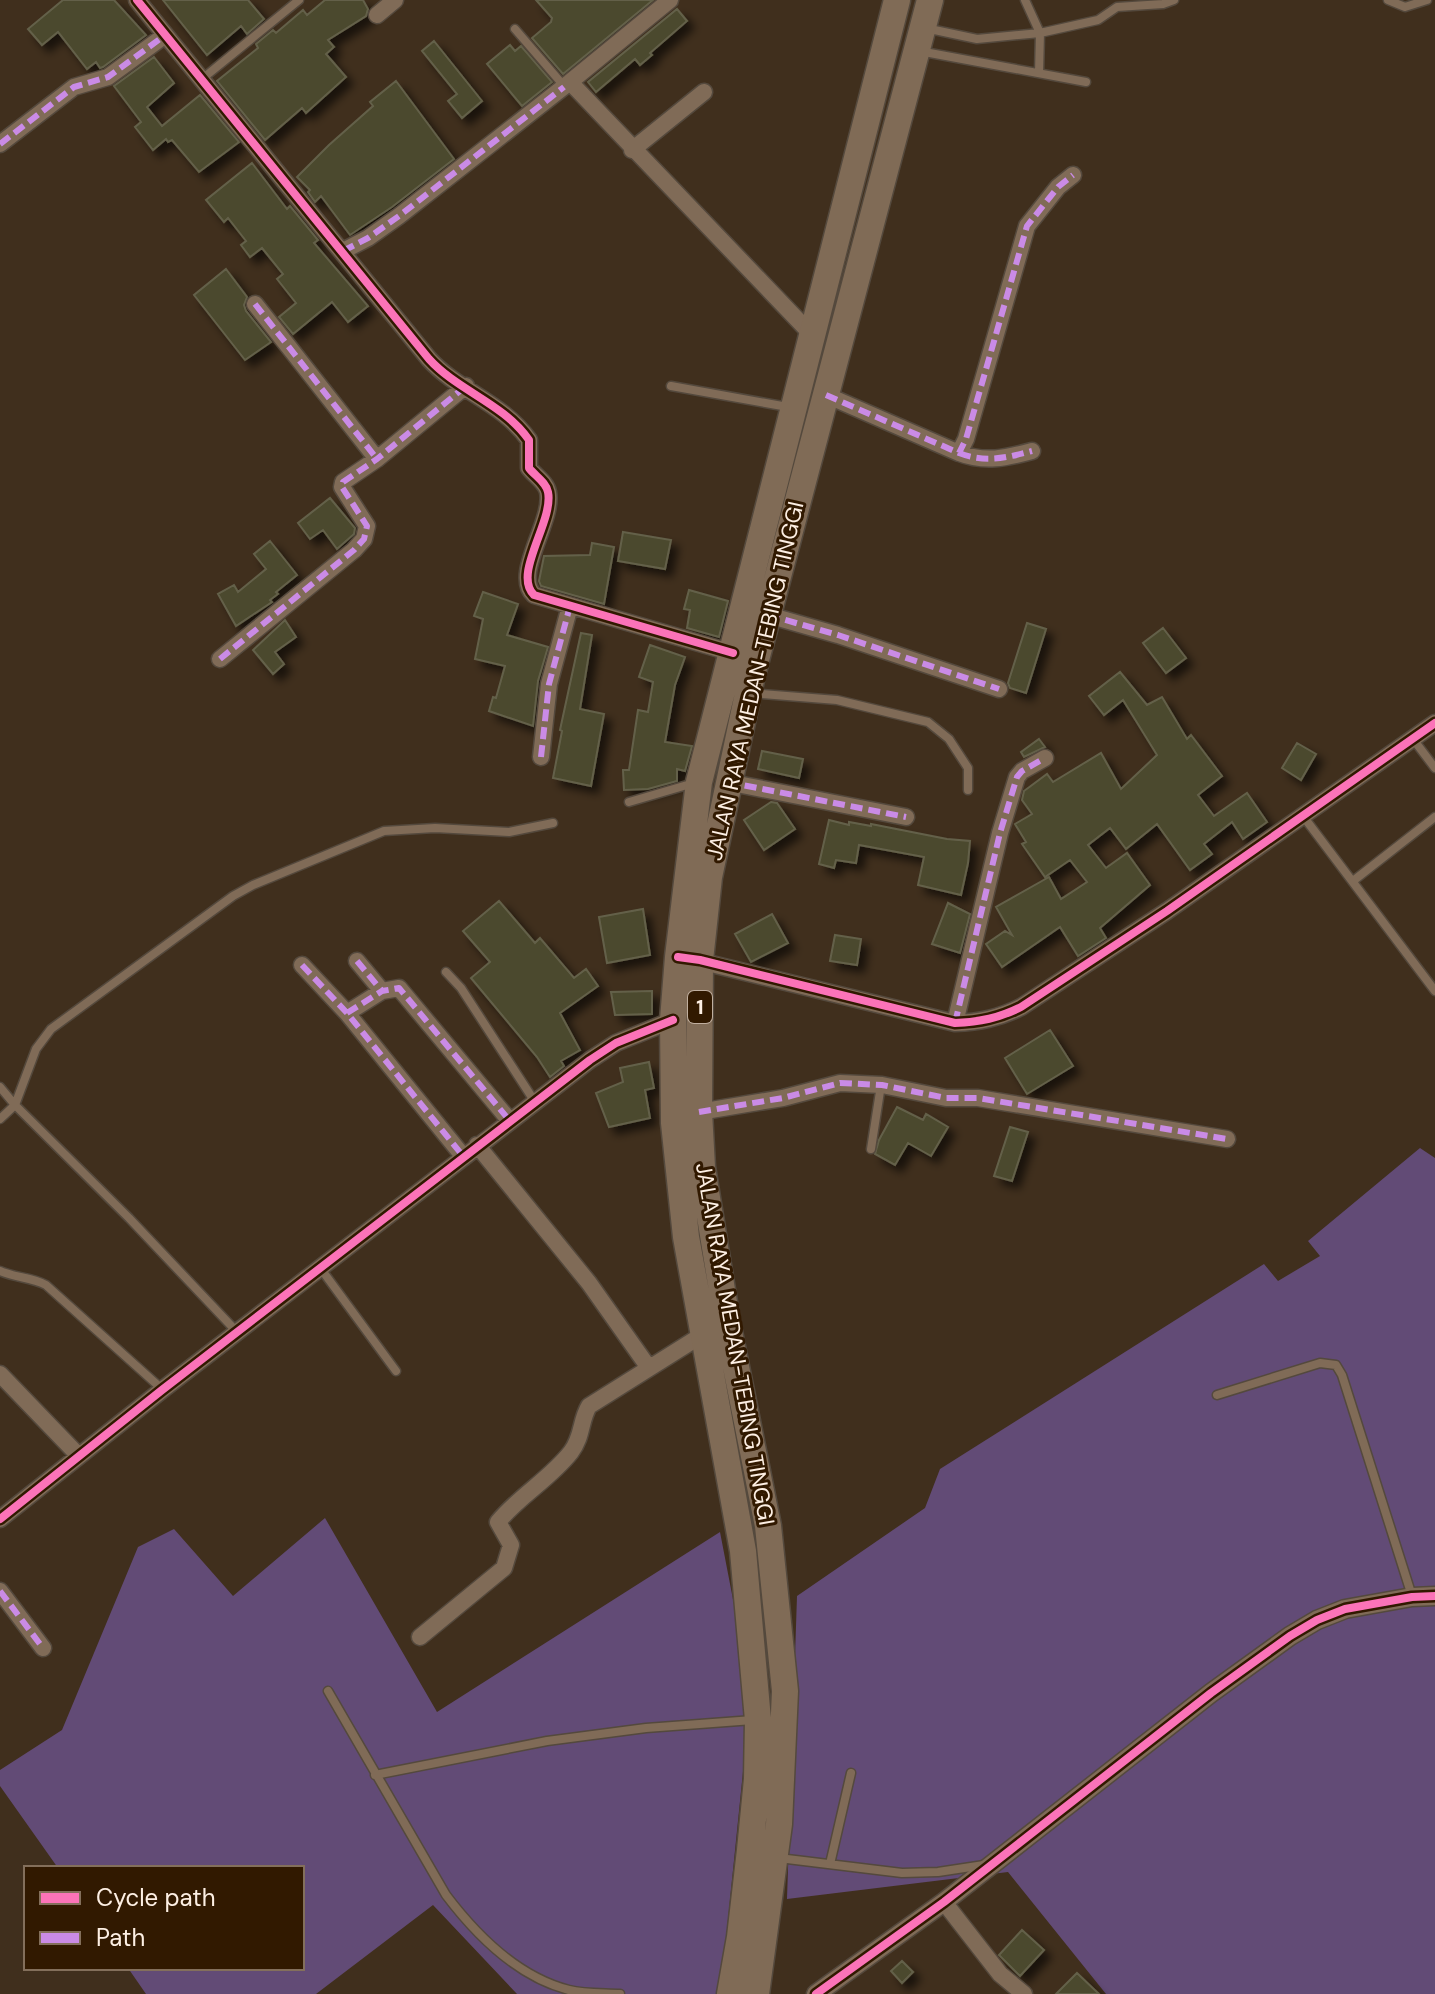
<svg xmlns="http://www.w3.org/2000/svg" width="1435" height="1994" font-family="'DM Sans',sans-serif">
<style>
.green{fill:#624b76}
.building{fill:#4b492d;stroke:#64614a;stroke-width:2;filter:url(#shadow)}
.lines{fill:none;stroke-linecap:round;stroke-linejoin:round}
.service-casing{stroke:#54493d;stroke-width:11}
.minor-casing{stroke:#54493d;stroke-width:19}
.tertiary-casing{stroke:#54493d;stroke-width:21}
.trunk-casing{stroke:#54493d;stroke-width:29}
.service{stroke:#806b57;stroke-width:8}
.minor{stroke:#806b57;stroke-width:16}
.tertiary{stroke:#806b57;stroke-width:18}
.trunk{stroke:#806b56;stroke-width:26}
.quiet{stroke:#ca8be6;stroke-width:6;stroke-dasharray:12 6;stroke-linecap:butt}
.cycleway-casing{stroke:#311900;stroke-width:13}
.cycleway{stroke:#fb73b8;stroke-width:8}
.labels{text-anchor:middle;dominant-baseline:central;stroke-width:6;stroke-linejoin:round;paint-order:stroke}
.shield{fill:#311900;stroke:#c0af9f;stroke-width:2}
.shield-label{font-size:20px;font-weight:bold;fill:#fdefe3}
.street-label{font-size:22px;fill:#fdefe3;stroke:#311900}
</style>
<defs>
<filter id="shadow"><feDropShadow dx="7" dy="7" stdDeviation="4" flood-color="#0009"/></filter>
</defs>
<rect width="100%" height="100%" fill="#402f1d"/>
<path class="green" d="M1420,1148L1435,1158V1994H1106L1008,1872L787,1899L797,1596L925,1508L940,1469L1264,1264L1278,1281L1320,1256L1308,1241Z
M325,1518L437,1712L720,1532L741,1641L746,1742L725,1949L716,1994H517L433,1905L316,1994H146L128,1968H302V1868H58L0,1786V1770L62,1730L138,1547L174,1529L233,1596Z"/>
<path class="building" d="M63,0H114L146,35L103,67L100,68L96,62L87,69L58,32L42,45L28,29Z
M163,0H248L264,19L247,34L241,26L207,55Z
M325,0H363L368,9L366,16L328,40L334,47L326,54L346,77L306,113L302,108L265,140L217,81L258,48L256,44L273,30L276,33L303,10L307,15Z
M536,0H653L563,74L532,38L551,22L552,18Z
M677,9L687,21L650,53L652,55L640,65L635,59L596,92L588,82Z
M434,41L482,101L462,118L448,101L457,94L422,51Z
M510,45L515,51L521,46L552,82L522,106L487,64Z
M154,57L174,83L147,107L162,126L200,95L239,142L199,172L172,140L168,142L166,139L153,150L135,127L141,122L114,86Z
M396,81L454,159L392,207L350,235L321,196L315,202L308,192L310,190L297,177L329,145L373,106L370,102Z
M252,163L287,209L290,206L318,240L314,243L368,306L348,322L332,302L293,334L279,317L296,303L277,279L283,274L262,248L250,257L241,245L246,241L228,218L224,222L206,200Z
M226,269L247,297L244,305L246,311L271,342L245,360L194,295Z
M330,498L355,528L354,534L337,549L323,530L310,539L298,523Z
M623,532L671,540L665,569L618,561Z
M270,541L297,575L276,592L278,594L270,600L272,602L236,626L218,594L234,585L238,592L266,569L254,554Z
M592,543L614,547L604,604L541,586L539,581L544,556L590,555Z
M689,590L728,601L719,637L687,628L690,610L684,609Z
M483,592L518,604L507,635L548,647L538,681L533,726L489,711L493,697L496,698L505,666L475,659L483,619L474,616Z
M285,620L296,637L275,652L284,664L273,674L253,650Z
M1027,623L1046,629L1026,693L1010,688L1008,683Z
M1163,628L1186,658L1166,673L1143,643Z
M581,633L592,635L580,709L604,714L591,786L553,778L562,731L560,730Z
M650,645L685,657L675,685L665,742L692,746L685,771L677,769V781L648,789L624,790L623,770H629L638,710L648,712L653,682L639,677Z
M1120,672L1147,705L1162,697L1187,739L1191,735L1222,776L1198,795L1214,816L1247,793L1267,822L1243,839L1232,822L1204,844L1212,854L1190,870L1157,824L1126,849L1110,828L1088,845L1106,868L1127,853L1150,885L1100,928L1106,938L1078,956L1060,927L1002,967L986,944L1005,931L1012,935L996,907L1049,877L1061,899L1087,882L1070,860L1045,877L1022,844L1026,842L1015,824L1032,814L1022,800L1024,791L1047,774L1053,782L1101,753L1121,789L1157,755L1123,700L1104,715L1089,696Z
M1039,739L1045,747L1024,757L1021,752Z
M1297,743L1316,754L1301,780L1282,768Z
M762,751L803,759L799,778L758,769Z
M771,802L777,803L795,829L764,850L744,820Z
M829,820L849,825V822L871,826V824L947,839L970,841L968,863L961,895L918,885L924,857L859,845L856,863L836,860L834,868L819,864Z
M499,901L535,943L540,938L574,978L586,969L598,986L560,1013L580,1050L561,1061L564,1066L550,1077L537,1057L471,978L490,962L463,931Z
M948,903L970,914L960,953L932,944Z
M643,909L650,955L607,963L599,917Z
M772,914L788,943L751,962L735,934Z
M835,935L861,939L857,965L830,961Z
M652,991V1014L615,1015L611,992Z
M1050,1030L1073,1066L1027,1094L1005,1058Z
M649,1062L654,1088L645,1090L650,1118L609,1127L596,1093L623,1082L620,1068Z
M897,1107L923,1120L926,1114L948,1127L931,1156L908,1143L895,1165L875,1154L879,1140Z
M1010,1127L1028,1132L1012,1181L994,1176Z
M1022,1930L1044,1950L1020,1976L999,1955Z
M902,1961L913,1972L902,1983L891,1971Z
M1077,1973L1099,1994H1056Z"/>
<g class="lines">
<g class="service-casing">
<path id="service" d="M1025,0L1040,33L1039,73
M1388,0L1405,7L1427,0
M925,28L977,39L1040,33L1098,20L1117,7L1163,4L1174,0
M515,29L564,86
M919,51L1086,82
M202,79L299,0
M671,386L788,407
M751,693L837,700L928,722L949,739L968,768V790
M1413,739L1435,768
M629,802L694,783
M1303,816L1435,991
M1353,881L1435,817
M446,972L461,988L535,1102
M0,1087L15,1105L0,1119
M871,1149L881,1085
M321,1269L396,1371
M0,1271C16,1278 31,1277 46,1285L162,1389
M238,1333L129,1218L15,1105L36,1049L51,1029L233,896L253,885L384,831L435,828L509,832L553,823
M1217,1395L1320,1363L1336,1365L1342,1375L1412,1596
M328,1691L446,1895C477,1936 518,1977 569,1990C585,1994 603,1993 620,1994
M375,1775L547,1741L646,1728L753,1720
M779,1858L902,1873L938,1872L984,1865
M830,1864L851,1773"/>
</g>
<g class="minor-casing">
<path id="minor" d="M137,0L429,359C458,391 503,403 529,440V468C535,476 546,482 548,492C554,521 512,574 534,595L733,653
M377,15L395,0
M570,82L670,0
M0,144L74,87L108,77L164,36
M632,150L704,92
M343,251L368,238L399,216L570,82L814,337
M255,304L377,459
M826,395L959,453L966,439L1027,226L1058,187L1073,175
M959,453C985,463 1006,458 1032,451
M768,615L838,635L999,689
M220,659L354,550L364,539L367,526L342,487L343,482L377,459L466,386
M541,757L549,684L570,606
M727,782L906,817
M691,959L955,1023C980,1022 999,1018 1021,1007L1167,911L1435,723
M357,961L382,991
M302,965L347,1013L463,1156
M347,1013L382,991L399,988L510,1121
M955,1023L1000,833L1017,777L1022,771L1045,758
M699,1112L783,1098L840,1083L882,1085L946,1098H978L1227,1139
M477,1145L589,1283L649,1368
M0,1374L79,1456
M0,1519L162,1390L590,1060L616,1043L673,1020
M0,1591L43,1648
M420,1637L504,1568L511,1545L498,1522C519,1496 550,1479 571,1452C583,1436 580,1421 589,1406L702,1335
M944,1902L1000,1974L1024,1994"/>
</g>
<g class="tertiary-casing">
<path id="tertiary" d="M816,1994L944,1902L1211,1693L1290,1636L1317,1620L1345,1609L1412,1597L1435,1596"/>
</g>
<g class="trunk-casing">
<path id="trunk" d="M730,1994L740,1937L750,1850L757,1779L758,1720L743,1551L686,1237L674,1123L673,1020L678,957L699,782L897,0
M756,1994L779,1824L785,1691L768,1526L728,1327L702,1167L699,1112L700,960L709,877L752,675L930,0"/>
</g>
<use href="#service" class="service"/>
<use href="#minor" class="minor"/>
<use href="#tertiary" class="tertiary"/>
<use href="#trunk" class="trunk"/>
<path class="quiet" d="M0,144L74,87L108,77L164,36
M343,251L368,238L399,216L564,87
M255,304L377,459
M826,395L959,453L966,439L1027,226L1058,187L1073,175
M959,453C985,463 1006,458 1032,451
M768,615L838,635L999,689
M220,659L354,550L364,539L367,526L342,487L343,482L377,459L466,386
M541,757L549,684L570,606
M727,782L906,817
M357,961L382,991
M302,965L347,1013L463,1156
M347,1013L382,991L399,988L510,1121
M955,1023L1000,833L1017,777L1022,771L1045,758
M699,1112L783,1098L840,1083L882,1085L946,1098H978L1227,1139
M0,1591L43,1648"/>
<g class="cycleway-casing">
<path id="cycleway" d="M137,0L429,359C458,391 503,403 529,440V468C535,476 546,482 548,492C554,521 512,574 534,595L733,653
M678,957L700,960L955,1023C980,1022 999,1018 1021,1007L1167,911L1435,723
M0,1519L162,1390L590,1060L616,1043L673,1020
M816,1994L944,1902L1211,1693L1290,1636L1317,1620L1345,1609L1412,1597L1435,1596"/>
</g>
<use href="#cycleway" class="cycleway"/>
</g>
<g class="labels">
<rect class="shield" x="688" y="991" width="24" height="32" rx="6"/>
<g class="shield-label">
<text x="700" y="1007">1</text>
</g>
<g class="street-label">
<text transform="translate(755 681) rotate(-77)">JALAN RAYA MEDAN-TEBING TINGGI</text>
<text transform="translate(735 1344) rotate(80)">JALAN RAYA MEDAN-TEBING TINGGI</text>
</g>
</g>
<rect x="24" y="1866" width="280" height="104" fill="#311900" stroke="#836f5b" stroke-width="2"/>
<rect x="40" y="1892" width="40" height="12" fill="#fb73b8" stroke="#836f5b" stroke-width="2"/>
<text x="96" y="1906" font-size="24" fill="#fdefe3">Cycle path</text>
<rect x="40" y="1932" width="40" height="12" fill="#ca8be6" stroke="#836f5b" stroke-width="2"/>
<text x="96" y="1946" font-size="24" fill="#fdefe3">Path</text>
</svg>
